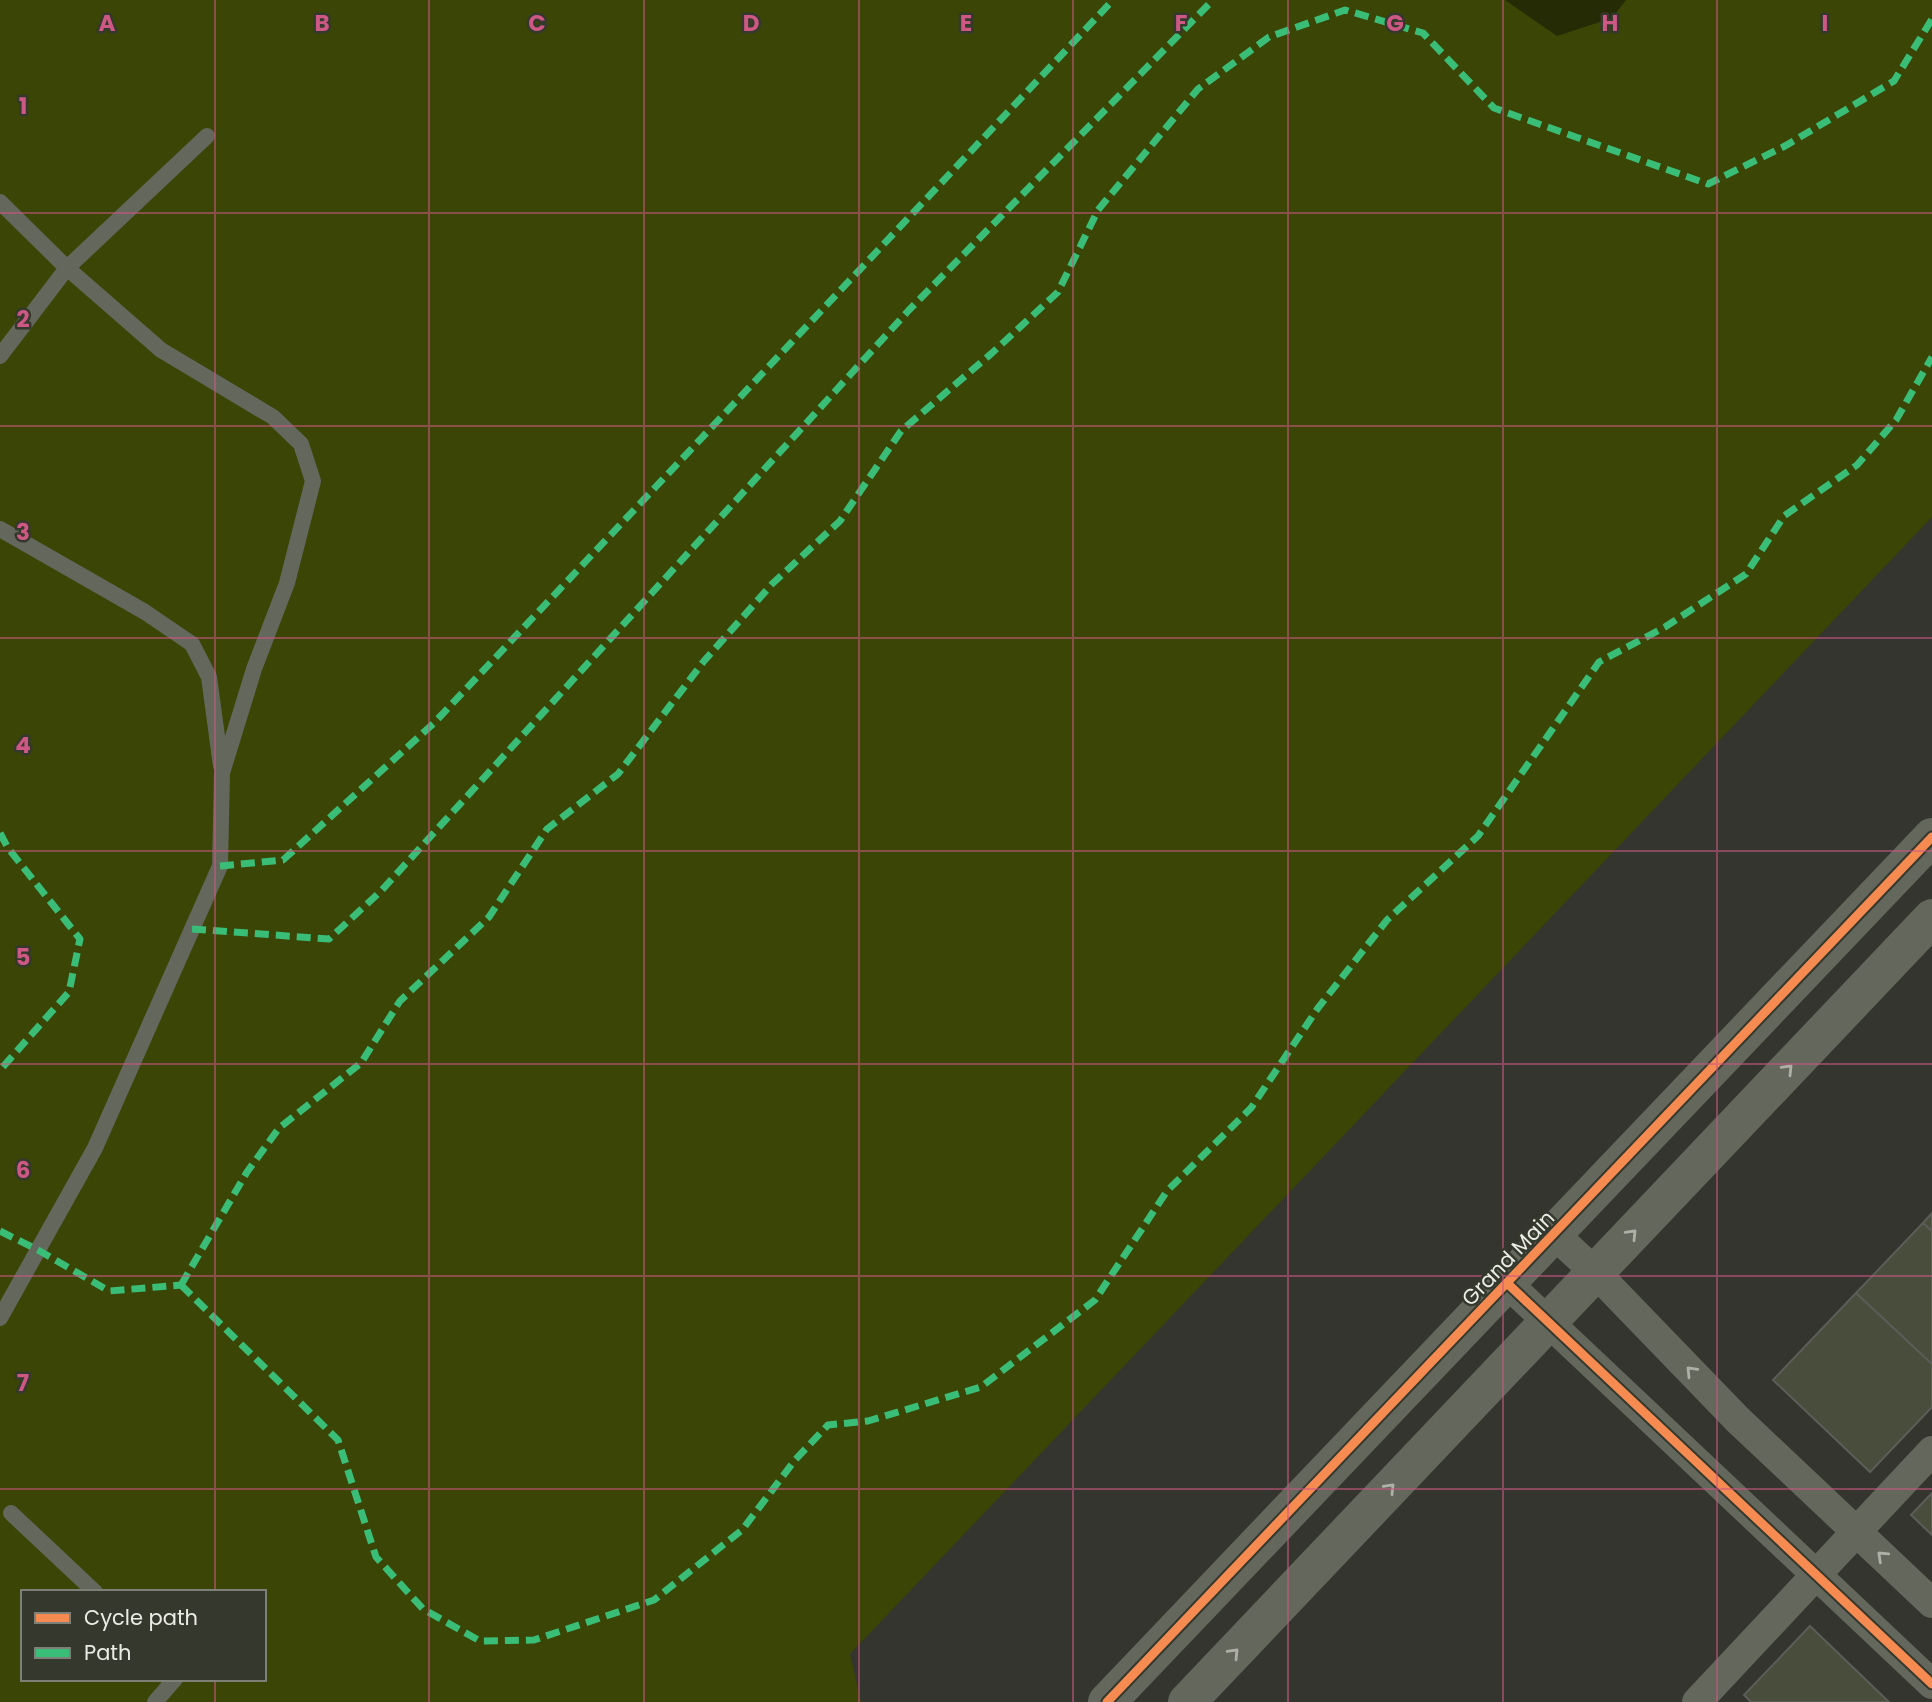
<svg xmlns="http://www.w3.org/2000/svg" width="1932" height="1702" font-family="Poppins,sans-serif">
<style>
.green{fill:#3b4506;fill-rule:evenodd}
.water{fill:#252c05}
.building{fill:#494d3b;stroke:#5c5d58;stroke-width:2}
.lines{fill:none;stroke-linecap:round;stroke-linejoin:round}
.service{stroke:#64675c;stroke-width:16}
.minor{stroke:#64675c;stroke-width:30}
.tertiary{stroke:#64675c;stroke-width:38}
.quiet{stroke:#3abd76;stroke-width:7;stroke-dasharray:14 7;stroke-linecap:butt}
.cycleway-casing{stroke:#35382c;stroke-width:13}
.cycleway{stroke:#f68b52;stroke-width:9}
.oneway{stroke:#aeb0a7}
.grid{fill:none;stroke:#ce5884;stroke-width:2;stroke-opacity:0.55}
.labels{text-anchor:middle;dominant-baseline:central;stroke-width:5;stroke-linejoin:round;paint-order:stroke}
.street-label{font-size:21px;fill:#eaece5;stroke:#35382c}
.grid-label{font-size:23px;text-anchor:middle;font-weight:bold;fill:#ce5884;stroke:#35382c;stroke-width:5;stroke-linejoin:round;paint-order:stroke}
</style>
<rect width="100%" height="100%" fill="#34352f"/>
<path class="green" d="M0,0H1932V517L850,1654L861,1702H0ZM23,1592H264V1679H23Z"/>
<path class="water" d="M1505,0H1626L1612,18L1557,36Z"/>
<path class="building" d="M1932,1213V1231L1923,1223Z
M1923,1223L1932,1231V1364L1856,1293Z
M1856,1293L1932,1364V1407L1870,1472L1773,1380Z
M1932,1493V1535L1911,1515Z
M1810,1626L1889,1702H1751L1744,1695Z"/>
<g class="lines">
<path class="service" d="M0,202L67,268L161,350L273,417L301,444L313,481L287,583L254,669L222,773L220,866L95,1148L0,1318
M0,356L67,268L207,136
M0,529L145,612L192,644L209,677L221,766
M11,1513L95,1592
M155,1702L175,1679"/>
<path class="minor" d="M1555,1235L1595,1272L1738,1420L1932,1603
M1508,1284L1932,1684
M1697,1702L1932,1451"/>
<path class="tertiary" d="M1107,1702L1932,837
M1187,1702L1932,918"/>
<path class="quiet" d="M0,833L8,848L80,939L69,992L1,1069L0,1073
M220,866L283,860L434,723L1113,0
M192,929L329,939L381,891L909,310L1213,0
M0,1231L38,1250L109,1291L181,1285
M181,1285L338,1440L376,1557L423,1609L480,1641L534,1640L654,1600L742,1530L795,1460L828,1425L868,1421L981,1387L1095,1300L1167,1191L1251,1108L1318,1008L1387,920L1478,836L1599,662L1665,627L1746,574L1784,516L1857,465L1896,420L1932,357
M181,1285L247,1172L279,1128L361,1063L400,1001L489,917L547,829L618,774L704,661L772,584L840,521L901,431L992,353L1058,292L1098,210L1198,89L1269,37L1345,10L1423,33L1494,108L1708,184L1785,146L1894,81L1932,19"/>
<g class="cycleway-casing">
<path id="cycleway" d="M1508,1284L1932,1684
M1107,1702L1932,837"/>
</g>
<use href="#cycleway" class="cycleway"/>
</g>
<defs><path id="oneway-chevron" d="M-2-3.5L2.5 0L-2 3.5" fill="none" stroke-width="1.6" stroke-linecap="round" stroke-linejoin="round" transform="scale(1.75)"/></defs>
<g class="oneway">
<use href="#oneway-chevron" transform="translate(1788 1069) rotate(-46)"/>
<use href="#oneway-chevron" transform="translate(1632 1234) rotate(-46)"/>
<use href="#oneway-chevron" transform="translate(1691 1371) rotate(-134)"/>
<use href="#oneway-chevron" transform="translate(1390 1488) rotate(-46)"/>
<use href="#oneway-chevron" transform="translate(1882 1556) rotate(-137)"/>
<use href="#oneway-chevron" transform="translate(1234 1653) rotate(-46)"/>
</g>
<path class="grid" d="M215,0V1592M429,0V1702M644,0V1702M859,0V1702M1073,0V1702M1288,0V1702M1503,0V1702M1717,0V1702M0,213H1932M0,426H1932M0,638H1932M0,851H1932M0,1064H1932M0,1276H1932M0,1489H1932M215,1679V1702"/>
<g class="labels">
<g class="street-label">
<text transform="translate(1508 1258) rotate(-46)">Grand Main</text>
</g>
</g>
<g class="grid-label">
<text x="107" y="31">A</text>
<text x="322" y="31">B</text>
<text x="537" y="31">C</text>
<text x="751" y="31">D</text>
<text x="966" y="31">E</text>
<text x="1181" y="31">F</text>
<text x="1395" y="31">G</text>
<text x="1610" y="31">H</text>
<text x="1825" y="31">I</text>
<text x="23" y="114">1</text>
<text x="23" y="327">2</text>
<text x="23" y="540">3</text>
<text x="23" y="753">4</text>
<text x="23" y="965">5</text>
<text x="23" y="1178">6</text>
<text x="23" y="1391">7</text>
</g>
<rect x="21" y="1590" width="245" height="91" fill="#35382c" stroke="#7d8076" stroke-width="2"/>
<rect x="35" y="1613" width="35" height="10" fill="#f68b52" stroke="#7d8076" stroke-width="2"/>
<text x="84" y="1625" font-size="21" fill="#eaece5">Cycle path</text>
<rect x="35" y="1648" width="35" height="10" fill="#3abd76" stroke="#7d8076" stroke-width="2"/>
<text x="84" y="1660" font-size="21" fill="#eaece5">Path</text>
</svg>
